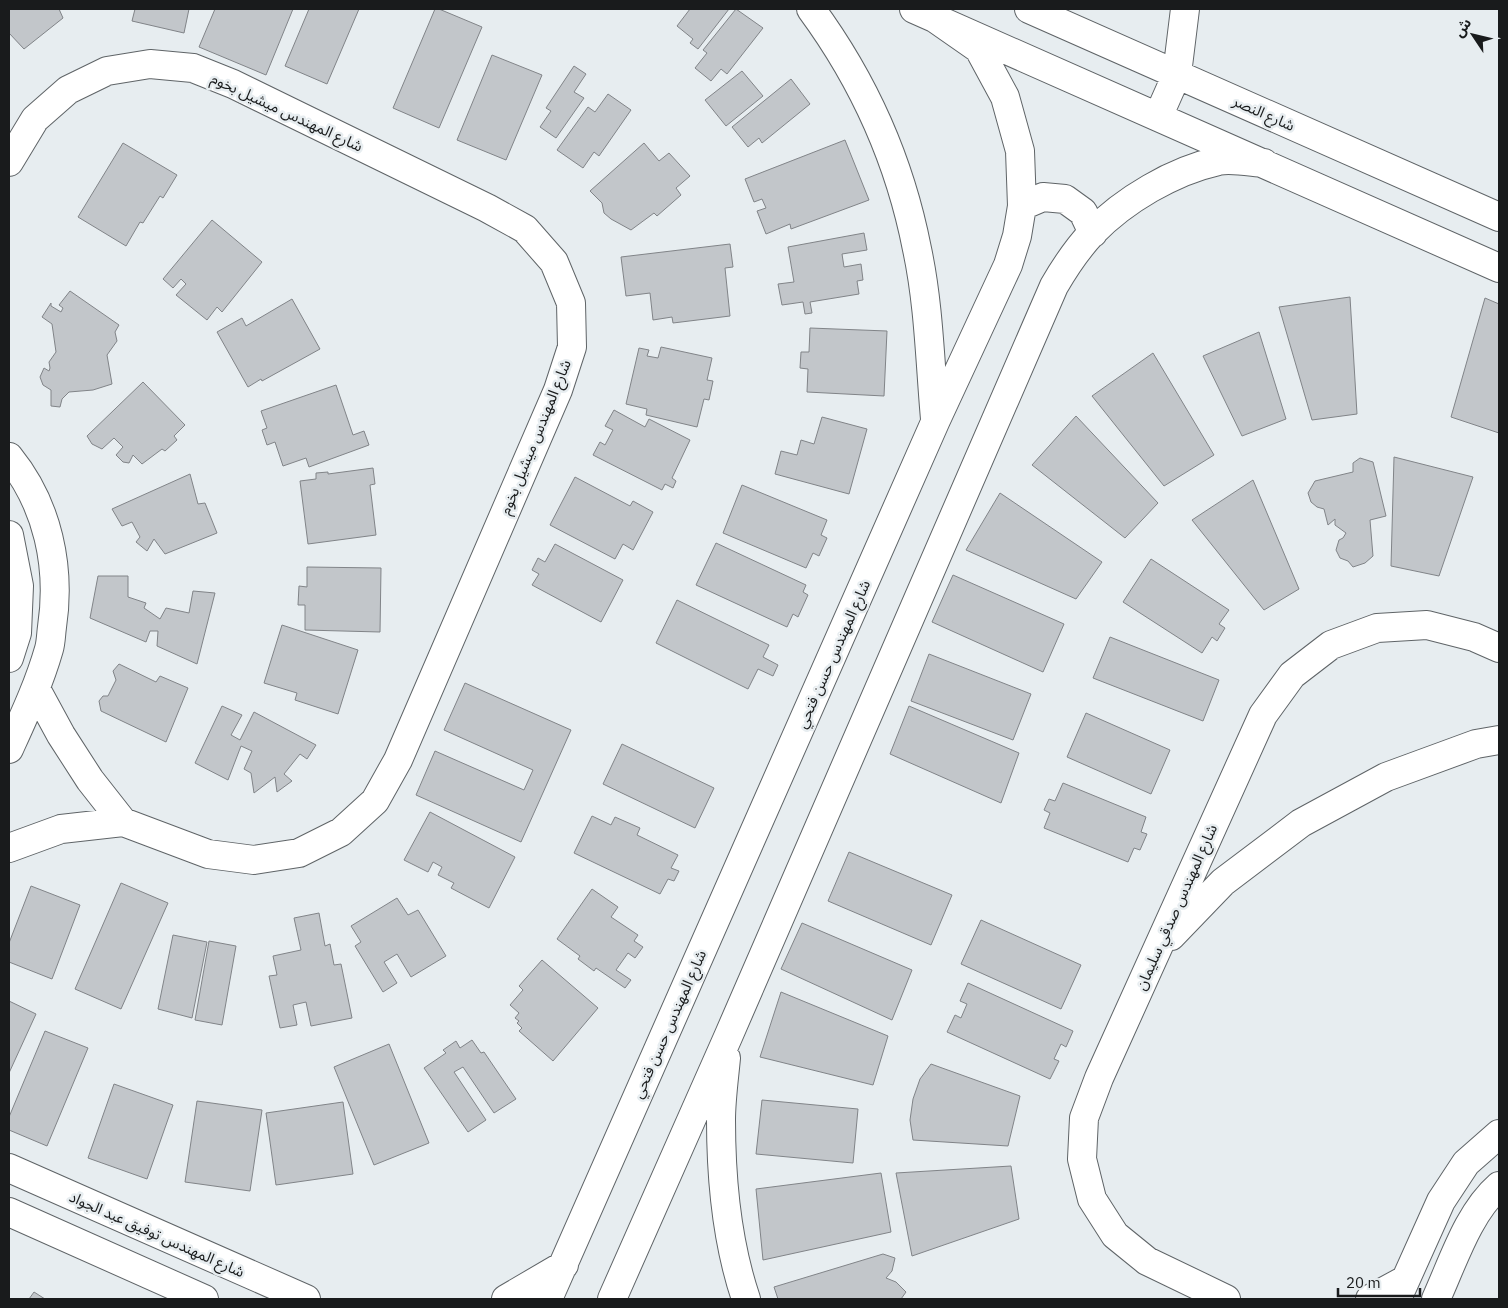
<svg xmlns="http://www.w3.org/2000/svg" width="1508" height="1308" font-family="'IBM Plex Sans','Noto Sans Arabic',sans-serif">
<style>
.building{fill:#c2c6ca;stroke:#818488}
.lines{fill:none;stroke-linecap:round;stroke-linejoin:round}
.minor-casing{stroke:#5f6467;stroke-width:30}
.minor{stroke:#fff;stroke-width:28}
.labels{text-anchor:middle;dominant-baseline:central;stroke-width:5;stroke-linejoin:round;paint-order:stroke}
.street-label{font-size:15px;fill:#191b1c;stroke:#e7edf0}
</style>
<rect width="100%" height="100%" fill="#e7edf0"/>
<path class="building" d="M9,9H59L63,18L24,49L9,33Z
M135,9H189L184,33L132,21Z
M215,9H293L266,75L199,47Z
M309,9H359L327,84L285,66Z
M435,9H439L482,27L439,128L393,108Z
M690,9H729L698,49L690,43L693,39L677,26Z
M736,9L763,28L727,74L721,69L711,81L695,68L707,53L703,50Z
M492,55L542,75L506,160L457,140Z
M574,66L586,74L574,92L584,98L556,138L540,127L551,111L546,108Z
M742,71L763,96L726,126L705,100Z
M791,79L810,104L762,143L759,138L748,147L732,127Z
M608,94L631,110L599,156L594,152L583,168L557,150L588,107L595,112Z
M845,140L869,200L791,229L790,224L766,234L757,211L766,208L762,199L754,202L745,179Z
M123,143L177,175L163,198L160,196L143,223L140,222L126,246L78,217Z
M644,143L659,161L669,153L690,176L676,188L681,195L657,216L654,213L631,230L611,219L604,213L602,203L590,191Z
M212,220L262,262L222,312L217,307L207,320L176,295L186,284L181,279L173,288L163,279Z
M864,233L867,250L842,254L844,267L861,264L863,280L857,281L859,294L810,302L812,313L805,314L803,302L782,305L778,284L794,282L788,247Z
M730,244L733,267L725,268L730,316L673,323L672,317L653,320L650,293L626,296L621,257Z
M70,291L119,325L115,332L117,341L107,355L112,384L93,390L69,392L62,399L60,407L51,406V390L43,385L40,377L44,368L49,371L50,368L49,362L56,352L52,324L42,317L51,303V306L61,312L63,308L59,305Z
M1350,297L1357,414L1312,420L1279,307Z
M1485,298L1499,304V433L1451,417Z
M292,299L320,349L262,381L261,379L248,387L217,332L242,318L246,326Z
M810,328L887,331L884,396L807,392L808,369L800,368L801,352H809Z
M1259,332L1286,419L1242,436L1203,356Z
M661,347L712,358L707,380L713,381L709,400L704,399L697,427L646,415L647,409L626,404L639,348L649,350L647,356L658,358Z
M1153,353L1214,455L1164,486L1092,396Z
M143,382L185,425L174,436L177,440L165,451L162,449L142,464L133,455L129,463L123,462L116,455L123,447L114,438L102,449L92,444L87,436Z
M336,385L353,435L364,431L369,445L309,467L306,458L283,466L275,442L267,445L262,430L267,428L261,411Z
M614,410L645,427L649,419L690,440L672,478L676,481L673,488L665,484L662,490L593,455L600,442L605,445L613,430L605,426Z
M1076,416L1158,503L1125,538L1032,465Z
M822,417L867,429L849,494L775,474L781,451L797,455L801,440L814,444Z
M1394,457L1473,477L1439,576L1391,566Z
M1360,458L1373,462L1386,516L1370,520L1373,556L1365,563L1353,567L1348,561L1340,558L1336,550L1339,540L1343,538L1346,533L1335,525V519L1328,525L1324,509L1317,507L1311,502L1308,493L1315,481L1353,472V463Z
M373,468L375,484L370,485L376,535L308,544L300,481L316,479V473L328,472V474Z
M190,474L198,504L205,503L217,533L165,554L154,539L147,551L136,542L140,537L132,522L122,526L112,509Z
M575,477L630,506L633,501L653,512L633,550L623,544L615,559L550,525Z
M1253,480L1299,589L1264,610L1192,520Z
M742,485L827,520L821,535L827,538L819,556L813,553L806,568L723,533Z
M1000,493L1102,562L1076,599L966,550Z
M716,543L806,585L803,592L808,595L798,617L793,614L787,627L696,585Z
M555,544L623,580L601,622L532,585L539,574L532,570L538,558L545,562Z
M1151,559L1229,610L1219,624L1225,628L1217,641L1212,637L1202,653L1123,602Z
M307,567L381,568L380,632L305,630V605H298L299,586L307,587Z
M953,575L1064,624L1043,672L932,622Z
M98,576H128V597L146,603L144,608L160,619L166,608L189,613L193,591L215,593L197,664L157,646L158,631H150L146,642L90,618Z
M677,600L769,645L763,657L778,665L773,676L758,669L748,689L656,643Z
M282,625L358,650L338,714L295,700L297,693L264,683Z
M1110,637L1219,680L1203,721L1093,678Z
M929,654L1031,694L1013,740L911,701Z
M119,664L156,682L160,676L188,688L166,742L101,711L99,701L103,696H108L116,680L113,671Z
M465,683L571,730L521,842L416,795L435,751L524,790L533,770L444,730Z
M222,706L242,715L231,735L240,740L254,712L316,745L307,759L300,754L284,774L292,781L277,792L275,777L254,793L251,773L244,769L252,751L241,746L228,780L195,763Z
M909,706L1019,753L1001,803L890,754Z
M1086,713L1170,750L1151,794L1067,757Z
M622,744L714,788L695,828L603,784Z
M1063,783L1146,817L1141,832L1147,834L1140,850L1134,848L1128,862L1044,828L1050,813L1044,810L1049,799L1055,801Z
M430,812L515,857L489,908L451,888L454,883L438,875L442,867L433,862L428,872L404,860Z
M592,816L611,825L615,817L640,828L637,835L678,855L671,868L679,871L674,881L668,879L660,894L574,853Z
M849,852L952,895L931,945L828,901Z
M121,883L168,903L121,1009L75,989Z
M31,886L80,905L52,979L9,962V943Z
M592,889L618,907L611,917L638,935L634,941L643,947L635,958L628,953L616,970L631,980L625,988L596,968L594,971L578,959L580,956L557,939Z
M397,898L408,915L418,910L446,956L411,977L397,954L384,962L397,983L383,992L355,946L361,942L351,926Z
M319,913L325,946L330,944L334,965L341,964L352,1018L311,1026L306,1002L293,1005L297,1025L280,1028L269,976L277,975L273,956L301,950L294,918Z
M981,920L1081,965L1061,1009L961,964Z
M802,923L912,970L892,1020L781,969Z
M173,935L207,942L192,1018L158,1009Z
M209,941L236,946L222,1025L195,1020Z
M542,960L598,1008L553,1061L519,1031L522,1028L517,1023L519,1021L515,1018L519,1013L510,1005L523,990L519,986Z
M968,983L1073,1031L1066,1047L1061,1044L1054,1059L1059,1061L1050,1079L947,1032L955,1015L961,1018L967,1004L960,1001Z
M781,992L888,1036L873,1085L760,1057Z
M9,1001L36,1014L9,1073Z
M45,1031L88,1048L47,1146L9,1130V1117Z
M472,1040L481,1053L484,1052L516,1099L494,1113L463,1067L454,1072L486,1120L468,1132L424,1068L446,1053L443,1050L456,1041L460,1048Z
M389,1044L429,1143L374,1165L334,1067Z
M931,1064L1020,1096L1008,1146L913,1140L910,1120L913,1099L920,1079Z
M114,1084L173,1105L147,1179L88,1158Z
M762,1100L858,1109L853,1163L756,1154Z
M197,1101L262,1110L250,1191L185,1182Z
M343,1102L353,1174L276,1185L266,1113Z
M1011,1166L1019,1219L912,1256L896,1173Z
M881,1173L891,1232L763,1260L756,1189Z
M883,1254L895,1258L892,1271L886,1278L896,1282L906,1292L901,1299H778L774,1287Z
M34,1292L45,1299H29Z"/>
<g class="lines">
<g class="minor-casing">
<path id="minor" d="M811,9C864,81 900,162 917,249C929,305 930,363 935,419
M914,9L1499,268
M1029,9L1499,217
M1158,117L1177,74L1185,9
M9,162L35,119L68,90L107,71L150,64L193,68L233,84L487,208L525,229L554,262L571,303L572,347L558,390L398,760L375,801L341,832L299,853L254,860L208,854L123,822L61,829L9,848
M1022,206L1043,197L1065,199L1083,212L1093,233
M9,457C48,505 61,567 52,627C51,634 51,642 49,649C39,684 24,716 9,749
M9,535L19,586L17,633L9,658
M36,689L61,735L90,780L123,822
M1171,936L1223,882L1301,823L1386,777L1476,744L1499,740
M726,1058C724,1079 721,1100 721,1120C721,1179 727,1243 746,1299
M9,1168L306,1299
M9,1212L204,1299
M506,1299L564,1265
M548,1299L936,420L1008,265L1017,236L1022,206L1020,151L1005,97L979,49L936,19
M612,1299L728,1037L1054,286C1065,267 1077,249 1092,233C1124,200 1173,171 1218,161C1230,158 1251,162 1264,163
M1226,1299L1147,1261L1115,1235L1092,1199L1082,1159L1084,1118L1099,1078L1263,715L1292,675L1331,645L1377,628L1427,625L1474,637L1499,648
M1370,1299L1405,1280
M1397,1299L1441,1201L1466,1163L1499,1134
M1436,1299C1453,1262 1468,1213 1499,1186"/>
</g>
<use href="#minor" class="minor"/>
</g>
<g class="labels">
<g class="street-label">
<text transform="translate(287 112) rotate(25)">شارع المهندس ميشيل بخوم</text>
<text transform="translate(1264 113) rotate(24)">شارع النصر</text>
<text transform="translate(535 437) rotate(-68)">شارع المهندس ميشيل بخوم</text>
<text transform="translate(833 654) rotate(-66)">شارع المهندس حسن فتحي</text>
<text transform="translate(1176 907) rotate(-66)">شارع المهندس صدقي سليمان</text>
<text transform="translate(669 1024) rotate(-66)">شارع المهندس حسن فتحي</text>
<text transform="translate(157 1234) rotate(24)">شارع المهندس توفيق عبد الجواد</text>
</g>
</g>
<rect width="1508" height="1308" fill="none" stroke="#191b1c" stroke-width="20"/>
<g transform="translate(1473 35) rotate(305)" stroke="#e7edf0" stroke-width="4" paint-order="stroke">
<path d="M0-4L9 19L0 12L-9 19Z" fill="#191b1c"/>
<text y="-8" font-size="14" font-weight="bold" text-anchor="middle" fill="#191b1c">ش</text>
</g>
<path d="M1338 1288v8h82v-8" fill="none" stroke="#191b1c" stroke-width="2.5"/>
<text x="1346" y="1288" font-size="15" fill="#191b1c" stroke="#e7edf0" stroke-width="4" paint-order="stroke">20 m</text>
</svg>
